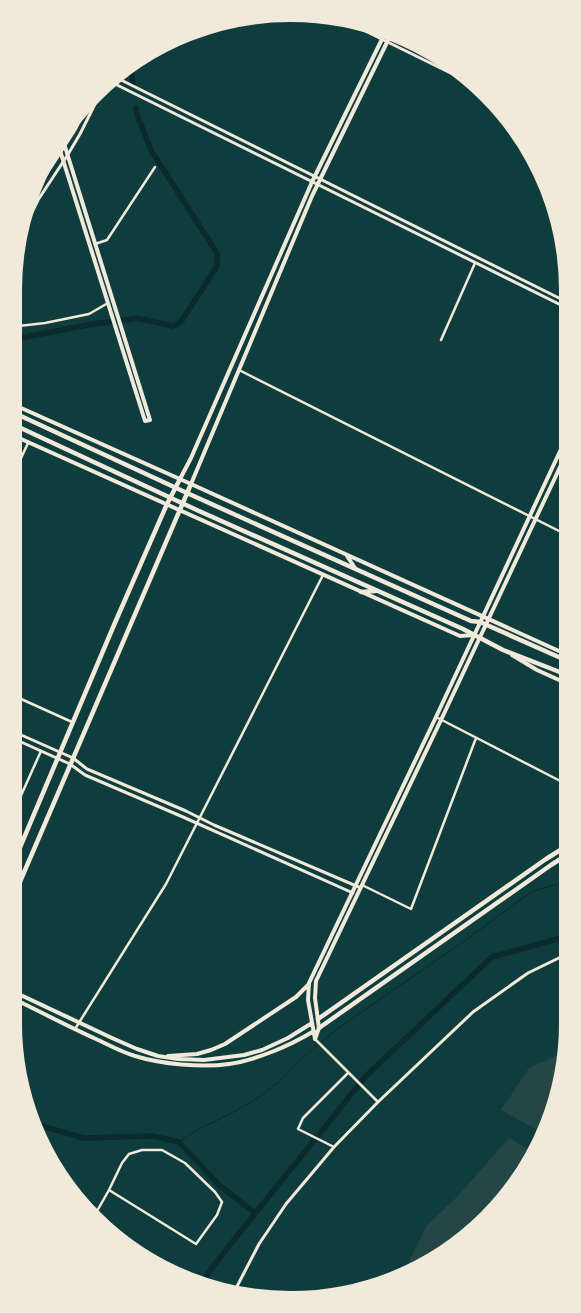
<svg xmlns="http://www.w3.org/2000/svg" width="581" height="1313" font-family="Figtree,sans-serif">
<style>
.green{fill:#244646}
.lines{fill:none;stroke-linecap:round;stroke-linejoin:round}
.stream{stroke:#0a2a2b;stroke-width:1}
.canal{stroke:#0a2a2b;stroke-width:5.5}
.minor{stroke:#f1e9da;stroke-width:2.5}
.tertiary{stroke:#f1e9da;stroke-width:3}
.secondary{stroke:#f1e9da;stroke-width:4}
.primary{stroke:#f1e9da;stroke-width:4.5}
.rim{fill:none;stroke:#f1e9da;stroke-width:6}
</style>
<rect width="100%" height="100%" fill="#0f3d3e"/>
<path class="green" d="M565,1052L550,1130L546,1135L501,1110L529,1068Z
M509,1138L531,1151L533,1156L501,1208L431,1266L363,1288L379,1279L403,1274L427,1225L457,1197Z"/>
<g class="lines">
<path class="stream" d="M179,1142L199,1129L230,1114L258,1098L281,1080L309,1052L337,1029L467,939L531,892L546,887L571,881"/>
<path class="canal" d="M129,67L132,75L133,84
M10,340L93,324L137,318L173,326L181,322L217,266V253L152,152L137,115L136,108
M31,1123L84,1138L153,1136L179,1142L219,1185L255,1213
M200,1284L229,1246L366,1076L492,957L561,938L571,937"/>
<path class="minor" d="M95,244L107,240L155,167
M10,327L45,323L89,314L108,303
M441,340L475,263
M239,370L569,536
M10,482L28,443
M10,663L12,658L10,654
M10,694L72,722
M436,717L570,786
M10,820L41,751
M362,885L411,909L476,738
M75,1029L166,884L323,575
M315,1039L378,1102
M334,1147L298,1129L303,1118L348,1073
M93,1218L109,1190L196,1244L217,1215L222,1202L215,1192L185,1163L162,1150H142L129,1154L122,1163L109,1190"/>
<path class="tertiary" d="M345,21L481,88
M364,25L470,76
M115,77L569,303
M109,81L569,309
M27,207L39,186L75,130L95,91
M21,235L38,200L67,156L80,134L105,84
M10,730L73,758L87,769L186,811L214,825L361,888
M10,737L70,764L85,775L183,817L353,893
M232,1296L259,1244L286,1204L334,1147L378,1102L473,1012L528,973L565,955L571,954"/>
<path class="secondary" d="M58,144L145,421L150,420L62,137
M10,403L191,484L570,656
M10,434L460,636L474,635
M180,479L191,458L312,182L387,29
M191,484L312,196L393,30
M347,556L355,568
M512,655L537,670L570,685
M10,990L112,1038L137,1049L158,1056L178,1059L204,1060L244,1055L262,1050L288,1038L312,1023
M10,997C39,1011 67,1026 96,1039C109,1045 121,1052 135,1056C161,1064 202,1068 229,1064C257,1060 291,1045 314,1031
M315,1039L308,1000L309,983L436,717L569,432
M315,1039L319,1028L315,998L316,981L441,720L569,448
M168,1056L197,1054L211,1050L225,1044L296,997L309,984"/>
<path class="primary" d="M10,411L187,493L471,621L480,622L570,662
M10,423L199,511L463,629L503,650L570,676
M361,592L375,591
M10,871L114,625L167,504L180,479
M10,905L191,484
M318,1019L546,859L570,844
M319,1028L551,865L570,853"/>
</g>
<path d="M0 0H581V1313H0ZM290 19H291A271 271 0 0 1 562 290V1023A271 271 0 0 1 291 1294H290A271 271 0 0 1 19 1023V290A271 271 0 0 1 290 19Z" fill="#f1e9da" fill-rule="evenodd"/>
<path class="rim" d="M290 19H291A271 271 0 0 1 562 290V1023A271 271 0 0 1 291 1294H290A271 271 0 0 1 19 1023V290A271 271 0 0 1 290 19Z"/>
</svg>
